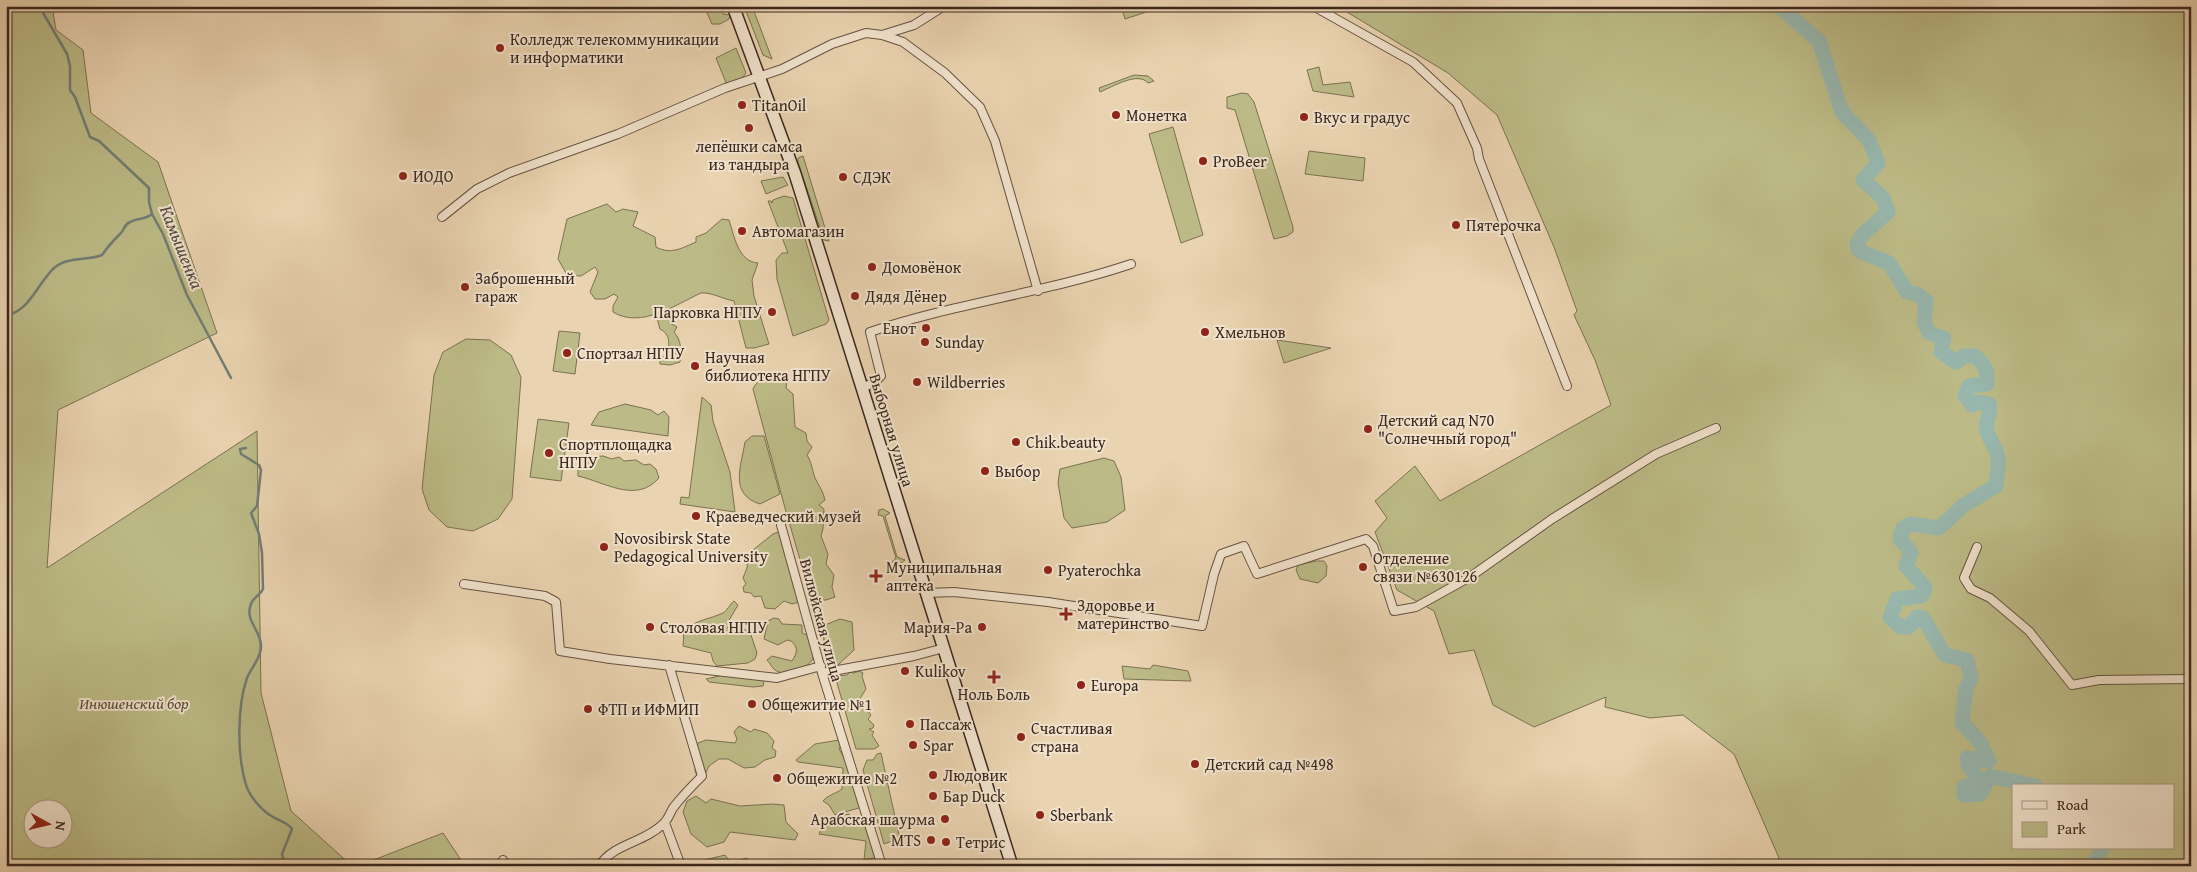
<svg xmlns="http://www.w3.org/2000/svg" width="2197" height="872" font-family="'Gentium Book Plus',serif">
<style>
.green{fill:#bcbb87;stroke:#7b7152;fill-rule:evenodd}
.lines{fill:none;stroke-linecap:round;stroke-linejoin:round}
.stream{stroke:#727d74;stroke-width:2.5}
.river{stroke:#98b7ae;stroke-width:15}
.minor-casing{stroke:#665242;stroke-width:10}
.secondary-casing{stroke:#3a271e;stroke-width:14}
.minor{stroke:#f1e2cc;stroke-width:8}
.secondary{stroke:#f1e2cc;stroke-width:11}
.poi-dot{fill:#8f2418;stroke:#f1e2cc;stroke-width:2}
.labels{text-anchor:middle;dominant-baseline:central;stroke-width:4;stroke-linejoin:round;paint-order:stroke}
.poi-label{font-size:16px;fill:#3a271e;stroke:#f1e2cc;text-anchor:start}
.street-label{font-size:16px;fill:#3a271e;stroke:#f1e2cc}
.park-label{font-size:16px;font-style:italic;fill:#5a4c38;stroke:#f1e2cc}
.water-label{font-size:18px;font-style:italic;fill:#524b42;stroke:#f1e2cc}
</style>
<rect width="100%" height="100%" fill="#ead3b0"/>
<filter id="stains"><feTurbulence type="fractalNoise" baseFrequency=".004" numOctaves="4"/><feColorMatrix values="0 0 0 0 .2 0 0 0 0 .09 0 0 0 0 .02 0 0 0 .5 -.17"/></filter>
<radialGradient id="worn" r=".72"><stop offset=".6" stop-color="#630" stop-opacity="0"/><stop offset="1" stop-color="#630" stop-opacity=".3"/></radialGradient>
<path class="green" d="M6,6H52L56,30L83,50L91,113L158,162L217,333L58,410L47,568L257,431L261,693L291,811L352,866H6ZM32,810H62V840H32Z
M704,6H721L723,14L730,15L729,19L720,24H712Z
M744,6H752L772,59L763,55Z
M1121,6H1165L1125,19Z
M1337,6H2191V866H1776L1779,858L1734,754L1683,715L1650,718L1605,707L1606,697L1534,727L1493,705L1474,650L1449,654L1434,611L1397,590L1375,532L1387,518L1375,501L1415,466L1440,501L1611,405L1595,360L1574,315L1577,311L1554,247L1497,115L1448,73ZM2013,786H2173V848H2013Z
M736,48L746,73L740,81L727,85L716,58Z
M1319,67L1323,85L1350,82L1354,97L1313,91L1307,70Z
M1134,75L1148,76L1154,81L1148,83C1138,71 1112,87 1100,92L1099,88Z
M1242,93L1248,94L1254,102L1293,227V232L1287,236L1274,239L1235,110L1227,108V97Z
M1173,127L1203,235L1181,243L1149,134Z
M1309,151L1365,158L1363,181L1305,174Z
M803,156L829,241L824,240L798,162V158Z
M783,177L788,185L766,194L761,181Z
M784,196L793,198L829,320L826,324L793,336L777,279L776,260L782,253H788L768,201H771L772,203L773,200Z
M607,204L616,212L623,209L638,212L633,226L655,237L656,247C671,255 682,248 696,242V237L706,233L722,219L729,220C734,235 738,262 758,263L752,280L754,296L769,344L754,348H746L734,301C723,299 711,292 701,293C675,305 641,329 613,312V306L618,297L614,294L605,299H595L590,292L598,272L595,267L581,276L567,275L558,259L567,219Z
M666,314L671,316L670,323L677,327L674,332C682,341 681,351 680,362L670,365L660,364V359L668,354C669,343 671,335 660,329L657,318Z
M559,331L580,333L575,374L553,371Z
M466,339L490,340L511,355L521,377L512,499L498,519L473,531L447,527L429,510L422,489L434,375L443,352Z
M1277,340L1331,348L1284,363Z
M783,374L787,377L786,388L793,394L795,427L806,433L807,441L812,447L807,455C812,463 812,470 815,478C819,486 823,491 825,500L819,505L824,509L823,529L821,536L828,554L826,564L834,575L832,587L835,597L826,600L812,601L785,508L753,389C758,377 772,376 783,374Z
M702,397L711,405L713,421L730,472L735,512L680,504L681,497L689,498Z
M625,404L651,410L658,415L664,411L669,417L668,436L591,425L599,412Z
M538,419L569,423L561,481L530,477Z
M752,436H764L780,494L760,504C729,494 741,467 745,442Z
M603,456L612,459L619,457L624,461L636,460L644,465L650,464L656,469L659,478C636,504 605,482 578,476V464L590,457Z
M1104,458L1114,461L1121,477L1125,510L1107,522L1072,528L1064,518L1058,483L1060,469Z
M883,509L890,513L885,516L897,557L905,560L899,565L892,562L896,558L883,516L878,515L879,510Z
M781,531L799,602L792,604L784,601L775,609L765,608L761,596L754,597L751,593L744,592L743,587L746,584L743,578L747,568L748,554L773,534Z
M1316,561H1324L1327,566L1326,576L1318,583L1300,579L1296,570L1298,565Z
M734,601L738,605L725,627H738L750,632L757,653L755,659L748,663L717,666L713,661L711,653L683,646L684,630C696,620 710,619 723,613C727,611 730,604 734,601Z
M774,618L779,619L782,624L802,625V633L809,636V641L814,644C814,650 815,655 812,660C806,670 784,677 775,670C772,668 770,663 767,660L772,656L792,661C797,653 799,648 791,641L787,640L778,645L764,639L768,621Z
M840,619L852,622L854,650L838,665L832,666L821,630L825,625Z
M1153,665L1188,671L1191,681L1124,679L1122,666L1150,669Z
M859,671L863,673L862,676L866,689L859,700L871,715L868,719L874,725L873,728L869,729L874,732L872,735L879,746L874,749H856L835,676L847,675L850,672L854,673Z
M728,674L760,678L764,682L763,686L753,687L709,682L706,679Z
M739,726L751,732L754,729L767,733L774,741L772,748L776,751L775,757L765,760L755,767L744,768L728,759H719L709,766L703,779L698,778L695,771L698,743L706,740L735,743L737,739L734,732Z
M839,740L841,745L839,749L848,764L862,807L835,815L829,805L823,801C828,795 835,794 842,789L843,768L798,762L796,760L815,744Z
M881,753L901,844L892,841L884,844L863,770L867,760H873L877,754Z
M696,796L706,803L711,799L740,806L772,804L784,805L786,822L798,834L795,840L730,832L724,842L707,847L691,834L683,812L687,801Z
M849,814L853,818L863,816L873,820L879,849L874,858L864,860L866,841L819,834C822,822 837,815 849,814Z
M443,833L465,866H358Z
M725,855L732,864H737L741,860L746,858C753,864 757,867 766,863L804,865L810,863V860L836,861L837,866H691L696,862Z"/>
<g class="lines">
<path class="stream" d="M36,6L42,11L67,54L70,66V90L75,97L90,137L99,141L149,188V202L152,214L163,234L187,295L231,378
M11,314C31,307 39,282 54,268C68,256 86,261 102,255C108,246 113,241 120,234C125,230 123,225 130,222C137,218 145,220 152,214
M246,448L240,449L241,454L259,465L261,470L257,506L251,513L259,534L262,553L263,589C260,596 253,597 251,604C244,621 262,631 261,647C261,658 251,668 247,678C237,707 237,756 246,785C250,797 262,811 273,817C280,821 287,822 292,829L282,854L285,866"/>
<path class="river" d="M1779,6L1819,41L1842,112L1869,140L1878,163L1863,180L1883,198L1888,212L1862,235L1857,244L1859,251L1889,263L1907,292L1917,294L1926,301L1924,322L1929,333L1944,338L1941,352L1956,362L1964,356H1975C1985,365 1988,370 1987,384L1969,386L1965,396L1972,405L1979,402L1989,404C1992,415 1986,418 1986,427C1987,437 1994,444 1997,453C2000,464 1997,475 1996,486L1964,505L1939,528L1911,524L1903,528L1900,539L1911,552L1906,566L1925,587L1922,596L1897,599L1890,618L1901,627H1909L1917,617L1923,618L1945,655L1967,660L1971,678L1966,688L1962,723L1980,742L1989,761L1967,758L1969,767L1978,778L1974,784L1964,787V795L1980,794L1990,776L2036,786
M2094,866L2102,848"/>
<g class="minor-casing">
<path id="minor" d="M1313,6L1413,62L1457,103L1477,148L1479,159L1567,386
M882,35L914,25L944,6
M442,217L477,189L509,173L618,134L725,88L782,69L832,44L866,33L882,35L903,42L945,73L980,107L995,141L1038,291
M863,388L876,381L881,376L870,332C955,303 1045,293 1131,264
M781,525L822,673L882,866
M1977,547L1964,578L1971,589L1990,598L2029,631L2072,685L2099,680L2191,679
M464,584L545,596L556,602L560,651L610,659L777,678L821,666
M926,593L954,592L1048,602L1202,626L1214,574L1221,554L1244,546L1257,574L1366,539L1373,546L1394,611L1416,607L1470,577L1552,519L1656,454L1716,428
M822,673L914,656L944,648
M665,823L681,866
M503,860L505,866
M599,866C614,843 644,843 663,824C668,820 670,813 673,808C682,796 692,786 702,776L669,665"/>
</g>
<g class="secondary-casing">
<path id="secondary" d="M733,6L795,174L1012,866"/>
</g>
<use href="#minor" class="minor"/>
<use href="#secondary" class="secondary"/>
</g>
<g class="poi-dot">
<circle cx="500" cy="48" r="5"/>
<circle cx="742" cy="105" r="5"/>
<circle cx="1116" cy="115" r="5"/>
<circle cx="1304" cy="117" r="5"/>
<circle cx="749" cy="128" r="5"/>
<circle cx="1203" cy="161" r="5"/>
<circle cx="403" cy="176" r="5"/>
<circle cx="843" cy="177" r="5"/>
<circle cx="1456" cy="225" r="5"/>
<circle cx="742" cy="231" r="5"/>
<circle cx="872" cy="267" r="5"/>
<circle cx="465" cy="287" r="5"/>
<circle cx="855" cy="296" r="5"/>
<circle cx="772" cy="312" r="5"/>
<circle cx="926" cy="328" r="5"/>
<circle cx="1205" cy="332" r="5"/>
<circle cx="925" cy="342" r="5"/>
<circle cx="567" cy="353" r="5"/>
<circle cx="695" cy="366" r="5"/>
<circle cx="917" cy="382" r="5"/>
<circle cx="1368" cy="429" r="5"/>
<circle cx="1016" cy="442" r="5"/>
<circle cx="549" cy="453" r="5"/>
<circle cx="985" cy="471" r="5"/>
<circle cx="696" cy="516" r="5"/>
<circle cx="604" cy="547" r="5"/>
<circle cx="1363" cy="567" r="5"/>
<circle cx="1048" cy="570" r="5"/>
<path d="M873.5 568.5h5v5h5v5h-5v5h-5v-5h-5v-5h5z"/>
<path d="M1063.5 606.5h5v5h5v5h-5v5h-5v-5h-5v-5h5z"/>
<circle cx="650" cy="627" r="5"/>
<circle cx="982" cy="627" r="5"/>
<circle cx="905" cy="671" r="5"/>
<path d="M991.5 669.5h5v5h5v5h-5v5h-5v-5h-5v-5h5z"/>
<circle cx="1081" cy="685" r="5"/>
<circle cx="752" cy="704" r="5"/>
<circle cx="588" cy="709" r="5"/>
<circle cx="910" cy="724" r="5"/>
<circle cx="1021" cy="737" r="5"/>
<circle cx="913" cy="745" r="5"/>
<circle cx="1195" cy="764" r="5"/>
<circle cx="933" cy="775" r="5"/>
<circle cx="777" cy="778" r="5"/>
<circle cx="933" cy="796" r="5"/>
<circle cx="1040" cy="815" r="5"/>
<circle cx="945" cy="819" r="5"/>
<circle cx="931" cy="840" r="5"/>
<circle cx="946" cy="842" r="5"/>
</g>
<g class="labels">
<g class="poi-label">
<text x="510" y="39">Колледж телекоммуникации<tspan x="510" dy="18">и информатики</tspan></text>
<text x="752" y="105">TitanOil</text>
<text x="1126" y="115">Монетка</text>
<text x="1314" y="117">Вкус и градус</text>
<text x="749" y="146" text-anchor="middle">лепёшки самса<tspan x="749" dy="18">из тандыра</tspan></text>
<text x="1213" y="161">ProBeer</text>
<text x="413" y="176">ИОДО</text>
<text x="853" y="177">СДЭК</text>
<text x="1466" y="225">Пятерочка</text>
<text x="752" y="231">Автомагазин</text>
<text x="882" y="267">Домовёнок</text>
<text x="475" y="278">Заброшенный<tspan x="475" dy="18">гараж</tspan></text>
<text x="865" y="296">Дядя Дёнер</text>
<text x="762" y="312" text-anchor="end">Парковка НГПУ</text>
<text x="916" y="328" text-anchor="end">Енот</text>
<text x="1215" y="332">Хмельнов</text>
<text x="935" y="342">Sunday</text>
<text x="577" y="353">Спортзал НГПУ</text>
<text x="705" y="357">Научная<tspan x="705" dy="18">библиотека НГПУ</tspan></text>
<text x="927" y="382">Wildberries</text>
<text x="1378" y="420">Детский сад N70<tspan x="1378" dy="18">"Солнечный город"</tspan></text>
<text x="1026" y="442">Chik.beauty</text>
<text x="559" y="444">Спортплощадка<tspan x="559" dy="18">НГПУ</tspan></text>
<text x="995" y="471">Выбор</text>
<text x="706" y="516">Краеведческий музей</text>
<text x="614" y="538">Novosibirsk State<tspan x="614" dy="18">Pedagogical University</tspan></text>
<text x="1373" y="558">Отделение<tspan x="1373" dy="18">связи №630126</tspan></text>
<text x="886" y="567">Муниципальная<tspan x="886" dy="18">аптека</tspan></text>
<text x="1058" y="570">Pyaterochka</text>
<text x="1077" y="605">Здоровье и<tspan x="1077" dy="18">материнство</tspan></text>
<text x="660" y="627">Столовая НГПУ</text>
<text x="972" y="627" text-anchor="end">Мария-Ра</text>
<text x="915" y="671">Kulikov</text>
<text x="1091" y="685">Europa</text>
<text x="994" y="694" text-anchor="middle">Ноль Боль</text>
<text x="762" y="704">Общежитие №1</text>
<text x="598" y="709">ФТП и ИФМИП</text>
<text x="920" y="724">Пассаж</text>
<text x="1031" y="728">Счастливая<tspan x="1031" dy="18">страна</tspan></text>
<text x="923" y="745">Spar</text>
<text x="1205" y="764">Детский сад №498</text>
<text x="943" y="775">Людовик</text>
<text x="787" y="778">Общежитие №2</text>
<text x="943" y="796">Бар Duck</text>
<text x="1050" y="815">Sberbank</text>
<text x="935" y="819" text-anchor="end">Арабская шаурма</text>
<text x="921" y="840" text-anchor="end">MTS</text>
<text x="956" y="842">Тетрис</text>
</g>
<g class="street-label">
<text transform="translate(892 430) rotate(73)">Выборная улица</text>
<text transform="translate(822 620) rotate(75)">Вилюйская улица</text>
</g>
<g class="park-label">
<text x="134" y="703">Инюшенский бор</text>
</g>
<g class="water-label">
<text transform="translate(182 247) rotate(68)">Камышенка</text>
</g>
</g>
<rect width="2197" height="872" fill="none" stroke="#ead3b0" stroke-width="25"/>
<rect x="8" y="8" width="2182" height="857" fill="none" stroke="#3a271e" stroke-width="2.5"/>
<rect x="12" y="12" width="2172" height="847" fill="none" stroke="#3a271e"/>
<rect x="2012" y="784" width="162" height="65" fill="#f1e2cc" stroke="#a89786"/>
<rect x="2022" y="801" width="25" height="8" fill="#f1e2cc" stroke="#a89786"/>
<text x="2057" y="810" font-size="15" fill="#3a271e">Road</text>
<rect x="2022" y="822" width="25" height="15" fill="#bcbb87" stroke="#a89786"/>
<text x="2057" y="834" font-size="15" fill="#3a271e">Park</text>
<g transform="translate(48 824) rotate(98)"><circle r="24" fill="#f1e2cc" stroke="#a89786"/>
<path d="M0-4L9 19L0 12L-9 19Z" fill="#8f2418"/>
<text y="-8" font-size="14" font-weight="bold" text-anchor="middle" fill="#3a271e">N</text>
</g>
<rect width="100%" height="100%" filter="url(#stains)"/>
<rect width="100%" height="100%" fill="url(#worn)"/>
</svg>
